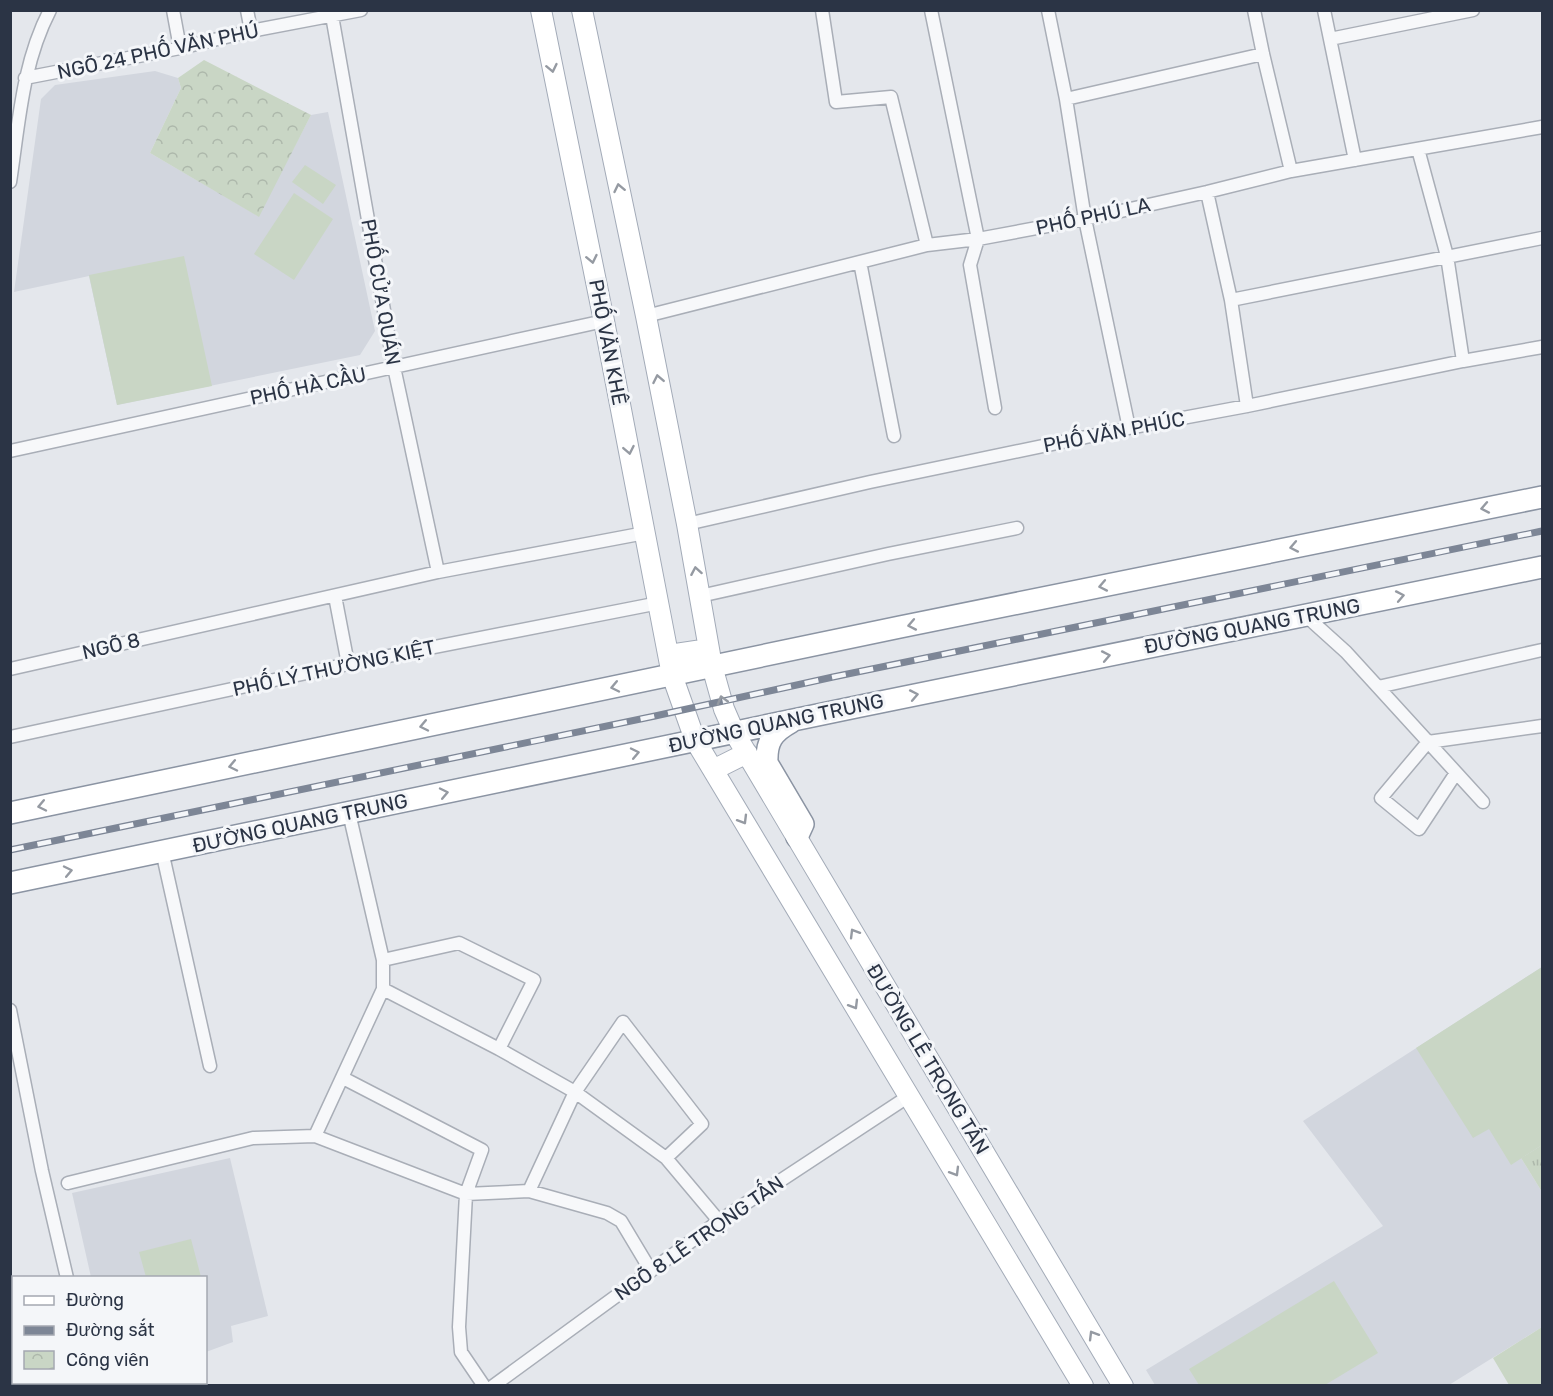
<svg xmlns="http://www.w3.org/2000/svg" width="1553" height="1396" font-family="Rubik,sans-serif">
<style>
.built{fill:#d2d6de}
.grass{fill:url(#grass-tufts)}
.park{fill:url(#park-crowns)}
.pitch{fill:#c9d6c5}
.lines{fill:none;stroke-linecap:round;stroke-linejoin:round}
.minor-casing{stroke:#a9aeb7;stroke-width:15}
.primary-casing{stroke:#a3abb8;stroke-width:22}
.trunk-casing{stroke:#8b94a3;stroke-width:24}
.minor{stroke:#f7f8fa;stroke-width:12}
.primary{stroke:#fff;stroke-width:20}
.trunk{stroke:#fff;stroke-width:21}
.rail-casing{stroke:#7d8696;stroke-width:7}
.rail{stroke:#f4f6f9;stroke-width:4.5;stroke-dasharray:14;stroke-linecap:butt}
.oneway{stroke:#959aa2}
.labels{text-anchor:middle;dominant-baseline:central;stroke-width:6;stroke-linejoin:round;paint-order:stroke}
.street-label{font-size:20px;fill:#2b3445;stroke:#f4f6f9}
</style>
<defs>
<pattern id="grass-tufts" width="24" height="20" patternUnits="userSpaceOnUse" patternTransform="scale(1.5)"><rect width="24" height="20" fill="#c9d6c5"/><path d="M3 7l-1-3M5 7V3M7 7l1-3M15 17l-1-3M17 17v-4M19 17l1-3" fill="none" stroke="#adb8ab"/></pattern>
<pattern id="park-crowns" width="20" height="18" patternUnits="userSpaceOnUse" patternTransform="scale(1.5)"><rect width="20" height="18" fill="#c9d6c5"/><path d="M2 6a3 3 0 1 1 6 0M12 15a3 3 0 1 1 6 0" fill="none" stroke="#adb8ab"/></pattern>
</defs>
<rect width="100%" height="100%" fill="#e4e7ec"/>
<path class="built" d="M155,71L178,78L181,88L150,153L258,216L311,115L328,112L375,331L360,355L117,405L89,276L14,292L41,99L55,85Z
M1542,967V1145L1521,1158L1542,1192V1327L1449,1385H1155L1146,1370L1383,1226L1303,1121Z
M230,1158L268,1316L231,1326L233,1342L206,1352V1278L91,1277L72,1193Z"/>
<path class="grass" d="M1542,1145V1192L1521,1158Z"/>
<path class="park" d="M204,60L311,115L259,217L150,153L181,88L178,78Z"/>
<path class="pitch" d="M305,165L336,185L323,204L292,182Z
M294,193L333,219L294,280L254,254Z
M184,256L212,386L117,405L89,275Z
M1542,967V1145L1511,1165L1489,1129L1473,1138L1416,1048Z
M191,1239L201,1277H146L139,1252Z
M1334,1281L1378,1353L1325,1385H1199L1189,1369Z
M1542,1327V1385H1509L1493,1358Z"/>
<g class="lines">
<g class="minor-casing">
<path id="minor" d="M173,10L180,48
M247,10L251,31
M331,10L394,367L438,572
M822,10L836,102L891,97L927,245
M931,10L978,239L970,265L995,408
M1048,10L1066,99L1085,219L1129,428
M1254,10L1263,54L1291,171
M1324,10L1355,160
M1330,39L1473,10
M25,78L180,48L251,31L361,10
M1066,99L1263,54
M1418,149L1447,256L1463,361
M10,182C19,123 22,64 50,10
M1207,192L1231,300L1247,406
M860,262L894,436
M1231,300L1542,238
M646,316L927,245L978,239L1085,219L1207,192L1291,171L1542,127
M10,451L604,321
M687,524L870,482L1129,428L1247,406L1463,361L1542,347
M335,596L348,664
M700,596L888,554L1017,528
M1305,615L1346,652L1483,802
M10,669L438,572L645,533
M1378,687L1542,650
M10,737L348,664L659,603
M1428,742L1381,798L1419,829L1456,773
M1428,742L1542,726
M162,851L210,1066
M383,960L459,943L534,980L499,1049
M383,989L499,1049L575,1092L666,1158L719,1221
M10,1010L42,1171L67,1278
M343,1078L482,1150L466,1194L459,1327L461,1352L484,1386
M315,1136L383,989V960L349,813
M68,1183L253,1138L315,1136L466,1194L529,1191L607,1213L621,1221L651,1271
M529,1191L575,1092L623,1022L702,1124L666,1158
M95,1382L96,1386
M493,1386L719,1221L909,1096"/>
</g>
<g class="primary-casing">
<path id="primary" d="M541,10L604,321L672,675L695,740L1083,1386
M582,10L646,316L687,524L712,666L724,709L734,732L1123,1386
M669,655L709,649
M713,770L747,753"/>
</g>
<g class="trunk-casing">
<path id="trunk" d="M791,722C773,732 766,741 767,763L803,824L797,837
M10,813L900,627L1542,497
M10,883L856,707L1542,567"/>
</g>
<use href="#minor" class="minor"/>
<use href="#primary" class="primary"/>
<use href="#trunk" class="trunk"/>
<g class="rail-casing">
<path id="rail" d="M10,850L655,716L833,677L1542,531"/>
</g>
<use href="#rail" class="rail"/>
</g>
<defs><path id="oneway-chevron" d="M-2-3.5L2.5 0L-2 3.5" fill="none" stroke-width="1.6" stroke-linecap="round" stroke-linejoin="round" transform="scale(1.5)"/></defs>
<g class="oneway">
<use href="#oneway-chevron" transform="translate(552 68) rotate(78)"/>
<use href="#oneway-chevron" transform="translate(619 188) rotate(-102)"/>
<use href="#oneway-chevron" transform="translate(592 259) rotate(78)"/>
<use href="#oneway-chevron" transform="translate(658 379) rotate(-101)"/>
<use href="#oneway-chevron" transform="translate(629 450) rotate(79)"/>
<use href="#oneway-chevron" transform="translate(1485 508) rotate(169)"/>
<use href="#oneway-chevron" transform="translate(1294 547) rotate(169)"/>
<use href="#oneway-chevron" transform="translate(696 571) rotate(-100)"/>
<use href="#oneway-chevron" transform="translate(1103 586) rotate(169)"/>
<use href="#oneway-chevron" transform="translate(1400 596) rotate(-11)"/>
<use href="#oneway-chevron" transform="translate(912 625) rotate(169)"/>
<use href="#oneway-chevron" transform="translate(1106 656) rotate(-11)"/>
<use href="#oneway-chevron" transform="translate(615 687) rotate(168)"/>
<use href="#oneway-chevron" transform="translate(914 695) rotate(-11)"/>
<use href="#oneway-chevron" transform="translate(722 700) rotate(-106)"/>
<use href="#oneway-chevron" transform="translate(424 726) rotate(168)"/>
<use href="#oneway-chevron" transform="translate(635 753) rotate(-12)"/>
<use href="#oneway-chevron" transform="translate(233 766) rotate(168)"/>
<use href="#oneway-chevron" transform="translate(444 793) rotate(-12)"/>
<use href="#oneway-chevron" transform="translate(42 806) rotate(168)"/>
<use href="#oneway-chevron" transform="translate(743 820) rotate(59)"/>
<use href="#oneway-chevron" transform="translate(68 871) rotate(-12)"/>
<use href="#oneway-chevron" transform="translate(854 933) rotate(-121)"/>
<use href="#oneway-chevron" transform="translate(854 1005) rotate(59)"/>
<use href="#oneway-chevron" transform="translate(955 1172) rotate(59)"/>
<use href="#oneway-chevron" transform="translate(1093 1335) rotate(-121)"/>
</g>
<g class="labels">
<g class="street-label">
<text transform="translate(158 51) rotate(-12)">NGÕ 24 PHỐ VĂN PHÚ</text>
<text transform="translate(1093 216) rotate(-12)">PHỐ PHÚ LA</text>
<text transform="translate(381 292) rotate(80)">PHỐ CỬA QUÁN</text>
<text transform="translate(608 342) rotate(79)">PHỐ VĂN KHÊ</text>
<text transform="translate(308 386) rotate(-12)">PHỐ HÀ CẦU</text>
<text transform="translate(1114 432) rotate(-11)">PHỐ VĂN PHÚC</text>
<text transform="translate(1252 626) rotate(-11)">ĐƯỜNG QUANG TRUNG</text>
<text transform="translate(111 646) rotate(-13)">NGÕ 8</text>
<text transform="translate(334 668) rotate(-12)">PHỐ LÝ THƯỜNG KIỆT</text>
<text transform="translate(776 723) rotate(-12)">ĐƯỜNG QUANG TRUNG</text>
<text transform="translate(300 823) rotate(-12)">ĐƯỜNG QUANG TRUNG</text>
<text transform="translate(928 1059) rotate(59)">ĐƯỜNG LÊ TRỌNG TẤN</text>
<text transform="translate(699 1238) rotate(-35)">NGÕ 8 LÊ TRỌNG TẤN</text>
</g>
</g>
<rect width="1553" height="1396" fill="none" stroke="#2b3445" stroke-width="24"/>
<rect x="12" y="1276" width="195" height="108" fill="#f4f6f9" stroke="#a4a8b1" stroke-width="1.5"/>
<rect x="24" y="1296" width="30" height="9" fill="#ffffff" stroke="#a4a8b1" stroke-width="1.5"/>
<text x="66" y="1306" font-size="18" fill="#2b3445">Đường</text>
<rect x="24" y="1326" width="30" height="9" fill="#7d8696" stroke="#a4a8b1" stroke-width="1.5"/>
<text x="66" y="1336" font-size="18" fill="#2b3445">Đường sắt</text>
<rect x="24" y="1351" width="30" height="18" fill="url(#park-crowns)" stroke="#a4a8b1" stroke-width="1.5"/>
<text x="66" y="1366" font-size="18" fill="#2b3445">Công viên</text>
</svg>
